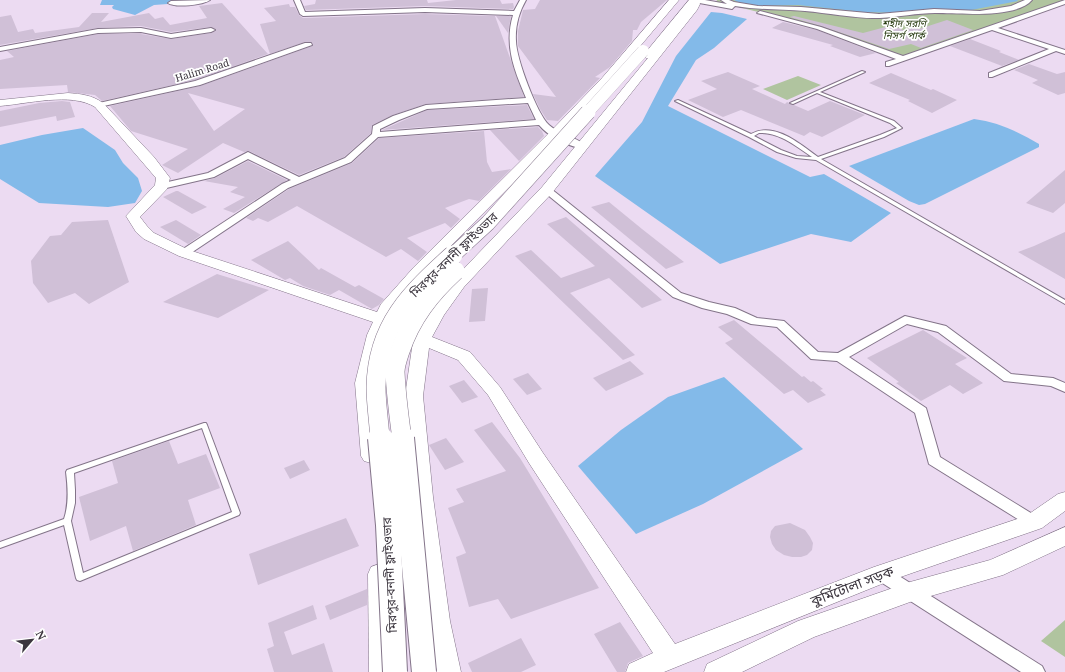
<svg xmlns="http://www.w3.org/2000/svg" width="1065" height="672" font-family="'Noto Serif','Noto Sans Bengali',serif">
	<rect width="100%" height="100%" fill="#ecdbf2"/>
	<g fill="#b0c49f">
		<path d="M717,0H1065L903,59C840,36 782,16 716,2Z"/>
		<polygon points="798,76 821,85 787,100 763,89"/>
		<polygon points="1065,620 1065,657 1041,641"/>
	</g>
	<g fill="#83bae9">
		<polygon points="102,0 172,0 168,4 154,5 135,15 113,9 112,7 114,5 100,5"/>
		<polygon points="734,0 1017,0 1018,1 966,11 928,9 899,13 863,12 798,5 754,6 740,3"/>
		<polygon points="711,12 722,13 747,19 714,48 696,60 668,106 810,177 824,174 891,213 851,242 811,234 720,264 595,176 642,122 676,56"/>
		<path d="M974,119C998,122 1018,132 1039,144V147L925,204L919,205L909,201L849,166Z"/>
		<polygon points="83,128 115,150 123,163 138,178 142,191 135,203 108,207 39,203 0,179 0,145 42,135"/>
		<polygon points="724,377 803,449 703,504 636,534 578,466 621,430 668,397"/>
	</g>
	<g fill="#d0c0d7" fill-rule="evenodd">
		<polygon points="316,0 427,0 428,3 456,0 500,0 502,4 513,3 514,7 513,9 425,6 306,10 304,6 315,4"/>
		<polygon points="540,0 667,0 641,22 637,30 633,30 632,41 610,67 595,77 600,78 558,121 547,120 540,109 533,94 556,97 518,46 518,31 523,10 535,9"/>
		<polygon points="222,3 268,54 195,80 102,101 95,95 68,92 67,85 0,89 0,60 14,57 7,51 98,34 141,34 171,39 211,33 216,31 211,27 171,32 141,26 98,28 0,45 0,17 11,15 18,32 33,29 35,33 79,27 92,13 109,13 101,22 149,13 155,19 163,17 170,25 207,18 199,6"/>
		<path d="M289,4L290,7H295L299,15L303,18L425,14L495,16L524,97L426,104L393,115L372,125L371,133L344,157L299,175L249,151L244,152L223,143L178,173L162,165L188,149L131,131L110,106L200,86L312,46L313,44L311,42H305L270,54L260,24L276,21L264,8ZM188,93L245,109L214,131Z"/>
		<polygon points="496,16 511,16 508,33"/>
		<polygon points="794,16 863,33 893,25 903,30 914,27 919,29 947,20 973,30 921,48 911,44 889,49 821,26 790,17"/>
		<polygon points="783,22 817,30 876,53 860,57 830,46 833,45 772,28"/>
		<polygon points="970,39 1001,51 999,52 1019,60 1002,66 950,46"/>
		<polygon points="1029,64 1057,74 1065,72 1065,93 1058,95 1032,83 1038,80 1014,70"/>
		<polygon points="728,72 760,86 752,89 785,104 787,102 808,111 830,101 865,115 822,137 810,132 804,136 741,110 723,117 688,100 717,89 701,81"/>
		<polygon points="891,73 931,90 933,89 957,100 932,113 908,101 910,100 869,83"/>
		<polygon points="62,101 70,102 75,117 57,121 56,116 0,127 0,111 39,103"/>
		<polygon points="527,105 534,119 382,130 427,110"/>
		<polygon points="538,127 542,131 544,136 519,161 490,130"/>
		<polygon points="484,131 487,162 492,172 511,169 479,201 469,199 445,208 460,219 451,228 445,223 407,238 427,252 418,261 401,249 386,257 297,206 268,222 258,218 253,221 246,218 289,189 352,163 379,138"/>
		<polygon points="248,161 287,180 234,213 223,209 245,197 230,192 238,187 204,181 215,178"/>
		<polygon points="1065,170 1065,203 1053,213 1026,203"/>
		<polygon points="176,191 178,191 207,207 192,214 163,197"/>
		<polygon points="609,202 642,229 684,262 666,269 591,207"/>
		<polygon points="566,217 662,300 642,308 609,278 570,293 635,355 623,360 515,256 531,250 561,278 595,266 547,224"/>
		<polygon points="108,220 129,282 89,304 75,293 48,303 33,283 31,261 50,236 61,235 72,222"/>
		<polygon points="176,220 201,235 188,244 160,227"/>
		<polygon points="1065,232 1065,279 1018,252 1034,246"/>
		<polygon points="288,241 319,270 321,268 355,287 359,285 384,299 379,305 372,309 339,290 330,295 303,286 290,278 285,280 251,260"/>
		<polygon points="217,274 269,290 218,318 163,302"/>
		<polygon points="488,288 485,321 469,322 472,289"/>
		<polygon points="734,320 802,377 804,376 811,382 813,381 823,389 820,390 826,395 808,403 793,390 784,394 725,343 733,339 718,327"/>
		<polygon points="923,330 967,358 955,364 983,383 963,394 950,385 921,401 896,383 899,382 867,358"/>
		<polygon points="630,361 644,374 606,391 593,378"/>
		<polygon points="528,373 542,389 527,395 513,379"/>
		<polygon points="464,380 478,397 462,403 449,386"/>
		<polygon points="492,422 520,458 599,588 511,619 498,599 469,607 456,557 466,553 448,508 464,502 456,489 506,471 474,430"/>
		<polygon points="446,438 464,462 445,470 429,445"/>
		<polygon points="169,441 178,464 206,454 220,488 188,500 196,525 133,551 126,526 90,541 79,497 118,483 112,461"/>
		<polygon points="304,460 310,470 290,479 284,468"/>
		<polygon points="346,518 359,546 258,585 249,554"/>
		<polygon points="790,523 805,530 810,537 813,543 812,550 807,555 801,557 792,557 784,555 776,550 772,544 770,537 771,531 775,526"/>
		<polygon points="367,589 367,605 330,620 325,606"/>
		<polygon points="313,605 317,619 284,632 292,655 324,643 333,672 274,672 267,649 274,646 268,623"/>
		<polygon points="620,622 643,656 628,663 625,672 617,672 594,634"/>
		<polygon points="521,638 536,665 521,672 472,672 468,663"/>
	</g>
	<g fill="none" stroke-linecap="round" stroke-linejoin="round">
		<defs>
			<g id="lane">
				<path d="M862,71L865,72L820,92L894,121L902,128L884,137L821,159L1065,300V304L816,160L796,158L777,152L749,137L675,101L678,100L751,134C774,121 800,144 818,157L880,135L897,128L890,123L817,93L793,104L790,103ZM759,133C779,132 796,146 812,157L797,156L781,150L754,136Z"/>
				<path d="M204,423H206L207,425L240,513L239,515L80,581L77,580L76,578L64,525L0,548V542L64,519C69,504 68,488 66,472L67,470ZM202,428L232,512L83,573L71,521L75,503V490L74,473Z"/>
			</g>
			<g id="street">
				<path d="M210,0C203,5 175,8 168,3L171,1Z"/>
				<path d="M294,0H300L305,12L425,8L514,11L520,0H526C519,12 515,27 516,41C516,58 537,114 549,125C560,135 579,138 586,146L582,149C567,145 549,137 539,125L378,137L351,162L288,188L188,255H180L179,253L180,251L282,184L291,180L248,159L214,177L162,189L159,188L157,186L159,184L208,173L248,152L299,177L345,158L372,134L373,126L393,116L426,105L526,98C514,70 504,45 513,15L425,12L303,16L300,14ZM528,103L536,120L380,132V129L399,120L427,109Z"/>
				<path d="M691,0H705L727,4L721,0H729L734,2L758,6L801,7L879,14L934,9L980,11L1011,6L1025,0H1032C1016,19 958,13 935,13C917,13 899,17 880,18C858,19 828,13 805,11C781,9 758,10 735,6L732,9L694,2Z"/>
				<polygon points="1065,0 1065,4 998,28 1065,50 1065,54 1056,51 992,77 989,77 989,73 1049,49 992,30 889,66 886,66 886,62 896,59 817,29 757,13 760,11 821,27 903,56"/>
				<polygon points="141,28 171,34 211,28 215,30 211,32 171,38 141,32 98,33 0,51 0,47 98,29"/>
				<polygon points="305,43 311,43 312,45 200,85 99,107 95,105 99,103 195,81"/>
				<polygon points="547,187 550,188 681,293 709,302 735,308 757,318 784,321 818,352 838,353 905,316 946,326 1011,374 1053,378 1065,383 1065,392 1051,386 1004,381 938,332 907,324 849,357 926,408 940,457 1039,518 1042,522 1039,526 1034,528 1029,526 929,464 915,413 837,361 811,359 777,327 751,324 727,314 702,308 673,297 544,192 542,190"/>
				<polygon points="882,567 888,569 1042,666 1045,672 1021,672 876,579 874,574 876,569"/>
			</g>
			<g id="secondary">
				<path d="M669,0H679L610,82L559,137L424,273L395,309L391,317L418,330L430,310L452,281L542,187L689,8V0H699L700,4L697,10L552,193L464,287L444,315L432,337L470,352L500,387L543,453L675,644L874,567L1026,516L1058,494L1065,492V511L1042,528L889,581L664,672H626L629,664L653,653L529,463L488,395L458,360L429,348L423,396L433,497L450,621L461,672H437L426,621L413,497L405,396L413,341L386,328L383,335L373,383L381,456L378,461L371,463L364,461L361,456L355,383L367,335L373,322L179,256L144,239L136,232L126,216L155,185L156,178L95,107C71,92 27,104 0,106V100L68,93C81,94 92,95 103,103L154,157L170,178L167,189L140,217L147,226L154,233L189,250L377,312L381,304L414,267L551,131L602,78Z"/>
				<polygon points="1065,527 1065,546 1003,575 910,602 814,637 742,672 704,672 707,664 798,621 910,582 990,560"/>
				<polygon points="379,564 387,567 390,574 393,672 369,672 368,574 371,567"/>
			</g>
			<polygon id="primary" points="689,0 699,0 654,58 646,58 644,55 646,52"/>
		</defs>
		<use href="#lane" stroke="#837489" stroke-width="2"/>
		<use href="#street" stroke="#837489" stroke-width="2"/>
		<use href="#secondary" stroke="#837489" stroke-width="1"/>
		<use href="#primary" stroke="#837489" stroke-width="1"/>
		<use href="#lane" fill="#fff" fill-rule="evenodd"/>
		<use href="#street" fill="#fff" fill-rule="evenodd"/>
		<use href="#secondary" fill="#fff" fill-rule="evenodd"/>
		<use href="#primary" fill="#fff" fill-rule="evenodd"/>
		<defs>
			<polyline id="primary-bridge-far3" points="587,113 643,51"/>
			<polyline id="primary-bridge-far2" points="452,256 488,223 588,112"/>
			<g id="primary-bridge-far1">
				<path d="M380,439C379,422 376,404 376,387C377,325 411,293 453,255"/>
				<path d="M402,439C399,417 396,394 395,372C395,365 398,357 400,351C411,318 430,294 455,271"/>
			</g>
			<g id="primary-bridge">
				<polyline points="380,438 388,525 395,672"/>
				<polyline points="402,438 424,672"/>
			</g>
		</defs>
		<use href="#primary-bridge-far3" stroke="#837489" stroke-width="12" stroke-linecap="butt"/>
		<use href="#primary-bridge-far2" stroke="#837489" stroke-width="16" stroke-linecap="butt"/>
		<use href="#primary-bridge-far1" stroke="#837489" stroke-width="20" stroke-linecap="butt"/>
		<use href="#primary-bridge" stroke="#837489" stroke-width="26" stroke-linecap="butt"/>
		<use href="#primary-bridge-far3" stroke="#fff" stroke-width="12"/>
		<use href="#primary-bridge-far2" stroke="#fff" stroke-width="15"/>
		<use href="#primary-bridge-far1" stroke="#fff" stroke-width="19"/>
		<use href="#primary-bridge" stroke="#fff" stroke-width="24"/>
	</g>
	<g text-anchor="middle" stroke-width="3.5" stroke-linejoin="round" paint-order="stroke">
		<g font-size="10" font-style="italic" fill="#273b10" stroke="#fff">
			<text x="904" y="27">শহীদ সরণি<tspan x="904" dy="12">নিসর্গ পার্ক</tspan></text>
		</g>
		<g font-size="10" fill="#3b353e" stroke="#fff">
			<text transform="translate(202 70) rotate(-17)" y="4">Halim Road</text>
		</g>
		<g font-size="12" fill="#3b353e" stroke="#fff">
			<text transform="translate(454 255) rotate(-44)" y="4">মিরপুর-বনানী ফ্লাইওভার</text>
			<text transform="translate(390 575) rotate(-93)" y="4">মিরপুর-বনানী ফ্লাইওভার</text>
		</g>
		<g font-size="14" fill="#3b353e" stroke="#fff">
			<text transform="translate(852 586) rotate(-21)" y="5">কুর্মিটোলা সড়ক</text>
		</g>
	</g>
	<g transform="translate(32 640) rotate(62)" stroke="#ffffff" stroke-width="3" paint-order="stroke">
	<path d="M0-3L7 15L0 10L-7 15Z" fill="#3b353e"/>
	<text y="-6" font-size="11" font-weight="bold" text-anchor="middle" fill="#3b353e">N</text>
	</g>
</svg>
